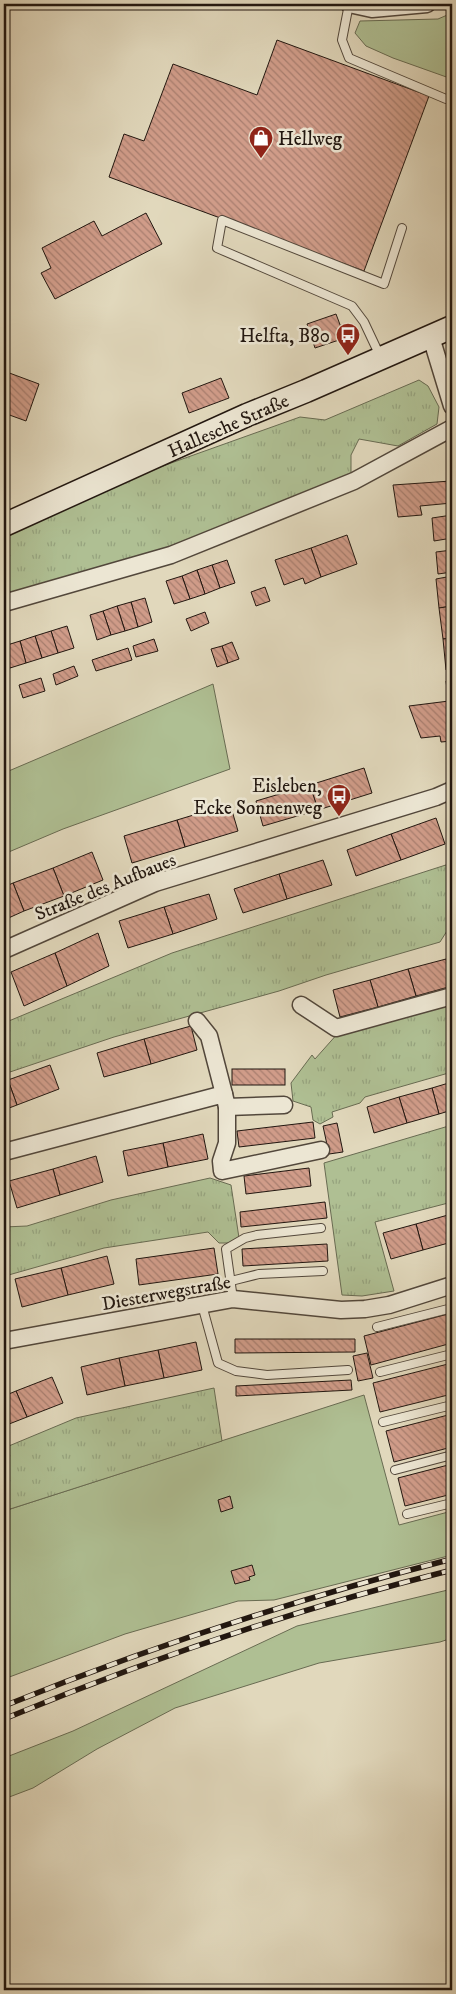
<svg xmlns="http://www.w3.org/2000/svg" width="456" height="1994" font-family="'IM FELL DW Pica',serif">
	<defs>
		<pattern id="park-tufts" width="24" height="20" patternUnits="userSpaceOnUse" patternTransform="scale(1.25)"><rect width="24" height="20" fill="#afbf93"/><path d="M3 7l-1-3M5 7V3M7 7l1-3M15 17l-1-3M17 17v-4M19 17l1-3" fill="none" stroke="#96a37e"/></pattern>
		<pattern id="building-back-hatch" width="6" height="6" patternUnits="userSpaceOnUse" patternTransform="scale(1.25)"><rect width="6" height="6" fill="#d09c89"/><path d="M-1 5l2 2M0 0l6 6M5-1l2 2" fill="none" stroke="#a87e6f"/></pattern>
	</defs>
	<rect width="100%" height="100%" fill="#e1d8bc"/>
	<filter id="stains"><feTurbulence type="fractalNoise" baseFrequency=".004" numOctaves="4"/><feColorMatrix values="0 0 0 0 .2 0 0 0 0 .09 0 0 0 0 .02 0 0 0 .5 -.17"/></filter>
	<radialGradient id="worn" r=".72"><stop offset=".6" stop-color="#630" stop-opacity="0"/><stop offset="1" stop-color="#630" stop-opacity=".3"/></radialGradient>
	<g fill="#afbf93" stroke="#686b52">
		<polygon points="452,13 452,79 393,58 366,46 355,33 360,21 438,19"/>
		<polygon points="213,684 230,769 63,829 4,854 4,773"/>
		<polygon points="364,1395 399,1525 452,1511 452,1555 274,1600 238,1601 125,1634 4,1679 4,1511"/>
		<polygon points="452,1589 452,1638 440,1642 319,1663 175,1708 97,1749 33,1788 4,1799 4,1758 73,1731 297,1626"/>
	</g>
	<g fill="url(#park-tufts)" stroke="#686b52">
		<polygon points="419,380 428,386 439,407 437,424 398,446 359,439 351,455 351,474 194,541 4,595 4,536 146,472 300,417 325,420"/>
		<polygon points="452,863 452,923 440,942 326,975 279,991 114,1037 4,1074 4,1023 172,953"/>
		<polygon points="452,1002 452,1072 365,1097 360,1103 332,1112 333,1117 320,1124 313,1120 311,1107 293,1101 291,1083 312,1055 315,1059 339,1032"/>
		<polygon points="452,1125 452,1202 375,1222 394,1291 362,1296 342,1295 324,1163"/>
		<polygon points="210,1178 231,1185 239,1238 229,1243 219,1243 208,1232 104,1248 5,1276 7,1251 4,1227 27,1226 111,1200"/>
		<polygon points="214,1388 222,1441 4,1511 4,1448 76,1418"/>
	</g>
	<g fill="url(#building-back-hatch)" stroke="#221710">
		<polygon points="277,40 429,96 364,271 109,177 124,134 144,141 173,64 257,95"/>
		<polygon points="146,213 162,244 55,299 41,273 51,268 42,248 94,221 102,236"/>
		<polygon points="336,314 345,338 315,348 307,324"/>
		<polygon points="4,371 39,384 26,421 4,413"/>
		<polygon points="221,378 229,398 189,413 182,393"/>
		<polygon points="451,481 452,503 420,506 422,515 398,517 393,485"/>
		<polygon points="452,515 452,538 434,541 432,518"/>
		<polygon points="347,535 357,564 321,577 311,548"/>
		<polygon points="311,548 321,577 305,584 303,578 284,585 275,560"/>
		<polygon points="452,550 452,572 438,574 436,552"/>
		<polygon points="227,560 235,583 220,588 212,565"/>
		<polygon points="212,565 220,588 205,594 197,570"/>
		<polygon points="197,570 205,594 190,599 182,576"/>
		<polygon points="182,576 190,599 174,604 166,581"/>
		<polygon points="452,576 452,606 439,608 436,579"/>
		<polygon points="265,587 270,601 256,606 251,592"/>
		<polygon points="145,598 152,622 138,627 131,602"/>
		<polygon points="131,602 138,627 125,631 117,606"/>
		<polygon points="117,606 125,631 111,635 103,611"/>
		<polygon points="452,606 452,638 443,639 439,608"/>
		<polygon points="103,611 111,635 97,640 90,615"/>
		<polygon points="205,612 209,623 191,631 186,619"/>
		<polygon points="67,626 74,648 58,653 51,631"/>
		<polygon points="51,631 58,653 42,658 35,636"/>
		<polygon points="35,636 42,658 26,663 20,641"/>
		<polygon points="452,638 452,669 446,670 443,639"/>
		<polygon points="154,639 158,651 136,657 133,646"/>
		<polygon points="20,641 26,663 10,668 4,646"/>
		<polygon points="232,642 239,659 228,663 222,646"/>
		<polygon points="222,646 228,663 217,667 211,649"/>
		<polygon points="128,648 132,660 96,671 92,660"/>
		<polygon points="74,666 78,676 56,685 53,674"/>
		<polygon points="41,678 45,691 23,698 19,685"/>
		<polygon points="452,680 452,714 450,714 446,681"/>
		<polygon points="449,701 450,714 452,714 452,741 441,742 440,736 421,738 409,706"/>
		<polygon points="364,768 372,793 318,810 310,785"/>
		<polygon points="310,785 318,810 263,826 256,801"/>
		<polygon points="230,804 238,831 185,847 177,820"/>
		<polygon points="436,818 445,844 401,860 391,834"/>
		<polygon points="177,820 185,847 132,863 124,836"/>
		<polygon points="391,834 401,860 356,876 347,850"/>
		<polygon points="92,852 103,880 64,896 53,868"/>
		<polygon points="323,860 332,885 287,899 279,874"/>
		<polygon points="53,868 64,896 24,911 13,883"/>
		<polygon points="279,874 287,899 243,913 234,889"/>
		<polygon points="13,883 24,911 4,920 4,887"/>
		<polygon points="209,894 217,919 173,934 164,907"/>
		<polygon points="164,907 173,934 128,948 119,921"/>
		<polygon points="98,933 109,966 67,986 55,953"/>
		<polygon points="55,953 67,986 24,1006 11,972"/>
		<polygon points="452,957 452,982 446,959"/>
		<polygon points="446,959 452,986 416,996 408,969"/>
		<polygon points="408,969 416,996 378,1007 370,980"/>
		<polygon points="370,980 378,1007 340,1017 333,990"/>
		<polygon points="191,1026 197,1050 151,1064 144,1039"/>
		<polygon points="144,1039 151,1064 104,1077 97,1053"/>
		<polygon points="50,1065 59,1089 17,1105 8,1080"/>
		<rect x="232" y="1069" width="53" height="16"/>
		<polygon points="8,1080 17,1105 4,1110 4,1082"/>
		<polygon points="452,1082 452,1110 439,1114 432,1088"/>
		<polygon points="432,1088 439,1114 407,1123 399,1097"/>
		<polygon points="399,1097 407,1123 374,1133 367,1107"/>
		<polygon points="313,1122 315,1138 239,1147 237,1131"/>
		<polygon points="337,1123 343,1152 329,1154 323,1126"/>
		<polygon points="203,1134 208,1159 168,1167 163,1143"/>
		<polygon points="163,1143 168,1167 128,1176 123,1151"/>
		<polygon points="96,1156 103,1182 60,1195 53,1169"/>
		<polygon points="309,1168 311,1186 246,1194 244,1176"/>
		<polygon points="53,1169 60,1195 17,1208 9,1181"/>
		<polygon points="325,1202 327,1218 241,1227 240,1212"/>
		<polygon points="452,1214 452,1228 448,1215"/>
		<polygon points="448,1215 452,1228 452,1242 423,1250 416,1224"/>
		<polygon points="416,1224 423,1250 391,1259 383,1233"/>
		<polygon points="327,1244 328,1261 243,1266 242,1249"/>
		<polygon points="214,1248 218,1274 139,1285 136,1259"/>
		<polygon points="107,1256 114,1284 68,1295 61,1268"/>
		<polygon points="61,1268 68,1295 22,1307 15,1279"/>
		<polygon points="452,1313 452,1343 371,1365 364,1336"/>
		<polygon points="235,1339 355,1339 355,1352 235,1353"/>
		<polygon points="196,1342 202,1370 164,1378 158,1350"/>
		<polygon points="158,1350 164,1378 125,1386 119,1358"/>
		<polygon points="367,1353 373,1378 358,1381 353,1356"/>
		<polygon points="119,1358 125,1386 87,1395 81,1367"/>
		<polygon points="452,1363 452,1394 380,1412 373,1383"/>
		<polygon points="52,1377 63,1403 27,1417 16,1391"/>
		<polygon points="351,1380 352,1390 236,1396 236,1386"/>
		<polygon points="16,1391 27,1417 4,1426 4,1396"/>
		<polygon points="452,1414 452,1447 394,1462 386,1431"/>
		<polygon points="452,1464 452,1494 405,1506 398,1478"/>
		<polygon points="230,1496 233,1508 221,1512 218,1500"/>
		<polygon points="252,1565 255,1575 249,1577 250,1580 235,1584 231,1571"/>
	</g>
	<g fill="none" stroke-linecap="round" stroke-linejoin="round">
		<defs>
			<g id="service">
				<polyline points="349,4 342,40 349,58 446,99"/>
				<polyline points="380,356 364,322 352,306 217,248 222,220 384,284 402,228"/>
				<polyline points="231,1281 259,1274 323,1271"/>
				<polyline points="233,1299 226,1249 245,1238 257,1235 321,1228"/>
				<polyline points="202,1305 218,1363 236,1371 267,1375 348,1370"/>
				<polyline points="377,1327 452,1308"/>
				<polyline points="380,1372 452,1354"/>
				<polyline points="383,1422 452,1405"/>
				<polyline points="395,1470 452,1455"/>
				<polyline points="407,1514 452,1503"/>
			</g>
			<g id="minor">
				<polyline points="349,4 372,9 427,4"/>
				<polyline points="431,337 452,406"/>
				<polyline points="4,603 171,555 354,481 452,428"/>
				<polyline points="4,950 155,883 436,797 452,790"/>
				<polyline points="301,1005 336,1028 452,996"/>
				<polyline points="197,1021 209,1036 224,1094"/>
				<polyline points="227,1107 227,1143 221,1161 222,1171 321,1150"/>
				<polyline points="4,1152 224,1094 227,1107 284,1105"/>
				<polyline points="4,1341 233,1299 341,1310 365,1309 389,1305 452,1285"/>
			</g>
			<polyline id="secondary" points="4,525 247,415 306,391 452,327"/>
		</defs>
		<use href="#service" stroke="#52473b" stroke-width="10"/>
		<use href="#minor" stroke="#52473b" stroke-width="19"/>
		<use href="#secondary" stroke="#221710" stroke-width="25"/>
		<use href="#service" stroke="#ece6d3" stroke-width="8"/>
		<use href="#minor" stroke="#ece6d3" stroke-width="16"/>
		<use href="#secondary" stroke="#ece6d3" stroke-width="22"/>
		<defs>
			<g id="rail">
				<path d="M4,1706C150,1647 300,1598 452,1559"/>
				<path d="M4,1719C149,1659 300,1608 452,1570"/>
			</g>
		</defs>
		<use href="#rail" stroke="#221710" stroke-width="5.5"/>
		<use href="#rail" stroke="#ece6d3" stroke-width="4" stroke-dasharray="11" stroke-linecap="butt"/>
	</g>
	<defs>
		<symbol id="shop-pin" viewBox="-11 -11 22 30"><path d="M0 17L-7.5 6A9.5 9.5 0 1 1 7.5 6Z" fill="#8f2418" stroke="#ece6d3"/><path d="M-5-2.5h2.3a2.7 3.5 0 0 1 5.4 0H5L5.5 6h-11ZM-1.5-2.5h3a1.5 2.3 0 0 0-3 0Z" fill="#fff"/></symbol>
		<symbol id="bus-pin" viewBox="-11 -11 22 30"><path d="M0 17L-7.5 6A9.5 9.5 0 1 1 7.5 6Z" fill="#8f2418" stroke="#ece6d3"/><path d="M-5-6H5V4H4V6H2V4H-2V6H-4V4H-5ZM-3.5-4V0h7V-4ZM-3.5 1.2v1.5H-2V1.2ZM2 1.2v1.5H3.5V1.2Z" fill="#fff"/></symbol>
	</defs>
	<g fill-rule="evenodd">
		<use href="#shop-pin" x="247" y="124" width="28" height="38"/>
		<use href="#bus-pin" x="334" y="321" width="28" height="38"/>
		<use href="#bus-pin" x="325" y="782" width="28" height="38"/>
	</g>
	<g text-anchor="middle" stroke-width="5" stroke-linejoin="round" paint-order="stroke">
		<g font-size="19" fill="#221710" stroke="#ece6d3" text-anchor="end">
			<text x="278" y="145" text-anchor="start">Hellweg</text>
			<text x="330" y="342">Helfta, B80</text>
			<text x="322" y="792">Eisleben,<tspan x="322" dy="22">Ecke Sonnenweg</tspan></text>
		</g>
		<g font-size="19" fill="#221710" stroke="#ece6d3">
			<text transform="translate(228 425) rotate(-24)" y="7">Hallesche Straße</text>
			<text transform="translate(105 886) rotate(-22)" y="7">Straße des Aufbaues</text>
			<text transform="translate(166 1292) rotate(-10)" y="7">Diesterwegstraße</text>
		</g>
	</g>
	<rect width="456" height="1994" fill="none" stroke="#e1d8bc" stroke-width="20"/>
	<rect x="5" y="5" width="446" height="1984" fill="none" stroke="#221710" stroke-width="2.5"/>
	<rect x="10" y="10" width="436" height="1974" fill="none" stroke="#221710"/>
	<rect width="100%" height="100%" filter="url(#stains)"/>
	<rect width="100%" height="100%" fill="url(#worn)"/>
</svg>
